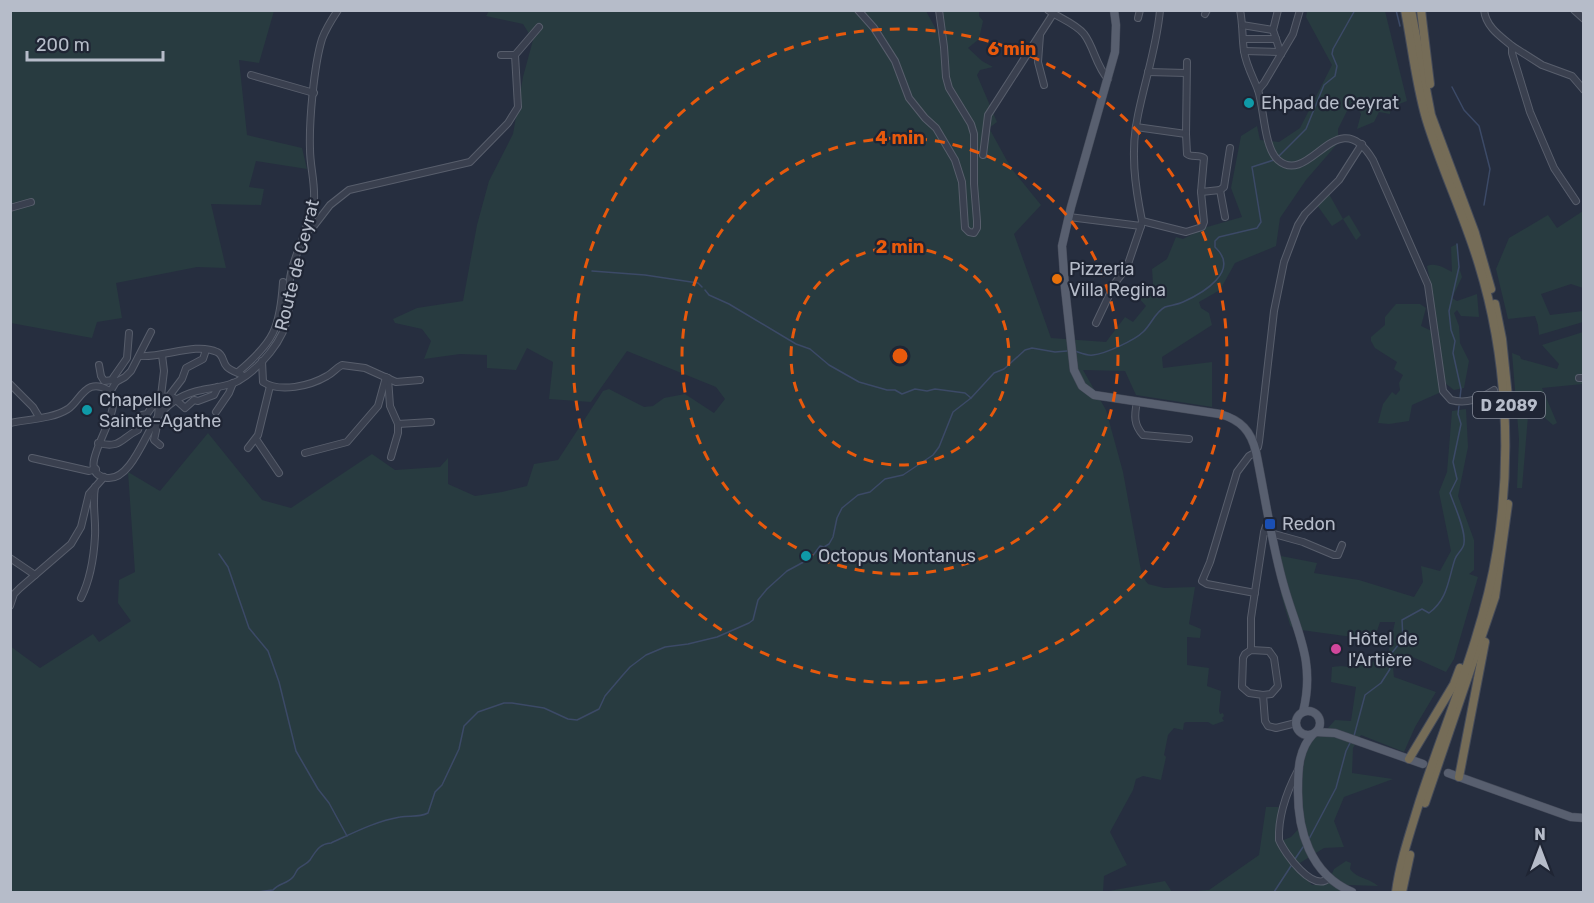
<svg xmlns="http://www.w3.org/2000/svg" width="1594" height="903" font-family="Rubik,sans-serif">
	<rect width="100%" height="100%" fill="#262e3f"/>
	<g fill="#283b40">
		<polygon points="10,11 274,11 259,63 239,60 247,135 302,148 307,169 256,161 249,187 264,189 261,205 211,204 226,268 197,267 116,283 122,318 97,322 92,338 11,323"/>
		<polygon points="489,11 926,11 943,42 939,11 979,11 979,16 983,21 979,39 968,48 982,61 993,67 980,70 977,75 997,122 989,128 1011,168 1041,205 1014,234 1051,338 1106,342 1125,317 1133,322 1146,306 1136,295 1146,293 1145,288 1153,284 1152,269 1167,259 1176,237 1183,239 1207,227 1242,217 1231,188 1241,136 1257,126 1260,140 1279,142 1300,128 1332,65 1306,17 1307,11 1385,11 1407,101 1391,107 1390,114 1379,112 1374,122 1357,129 1361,114 1357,107 1351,103 1338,129 1338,143 1306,180 1280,218 1276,246 1235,263 1220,290 1199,302 1201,308 1209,313 1212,325 1162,357 1163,368 1212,362 1212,407 1136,395 1125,371 1083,370 1106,410 1123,472 1142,576 1148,584 1164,588 1195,587 1189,624 1201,629 1200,638 1187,637 1187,665 1209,668 1207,686 1221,691 1219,711 1220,714 1223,713 1224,716 1222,718 1224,721 1213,725 1208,722 1186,722 1184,723 1183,730 1174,728 1168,735 1164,755 1166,757 1161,780 1143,776 1136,779 1133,790 1110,832 1127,865 1104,876 1103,892 1165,881 1172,892 11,892 10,646 40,668 93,634 99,642 131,621 118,603 119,580 135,572 128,472 160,491 208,433 262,500 291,508 372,454 395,470 440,467 448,458 448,484 475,496 502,492 527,486 534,464 558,460 603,391 609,389 644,407 653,406 664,398 685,394 714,413 725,399 716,387 627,351 591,402 549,399 553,362 527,348 516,370 487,368 487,355 460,354 424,359 431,341 422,329 395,323 393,319 417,308 463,301 477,225 489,181 513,134 523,77 533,40 523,24 486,16"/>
		<polygon points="1329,194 1343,219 1349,215 1361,235 1356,240 1343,219 1332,226 1317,205"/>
		<polygon points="1583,211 1583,288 1571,284 1541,294 1550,315 1583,311 1583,322 1539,335 1538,325 1535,316 1508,319 1496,269 1509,238 1548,215 1557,228"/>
		<path d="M1457,244L1458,264L1462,277L1452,298L1457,301L1477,294L1479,317L1461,316L1457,310L1454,313L1459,326L1460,343L1469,361L1464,388L1454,390L1445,383L1439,393L1412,405L1409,421L1389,424L1378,423L1383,404L1392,392L1396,395L1400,390L1399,383L1403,375L1394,369L1397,362L1375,348L1371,341V337L1385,325V317L1396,304H1420L1426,308L1421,326L1434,332V300L1427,266C1435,262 1445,268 1452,272L1451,247Z"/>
		<polygon points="1583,332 1583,384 1542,388 1557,423 1553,425 1529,404 1522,488 1517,488 1519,439 1512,353 1520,356 1521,359 1557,369 1559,364 1542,345"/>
		<path d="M1466,409L1468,447L1458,496L1474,540V570L1469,574L1478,577L1454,659L1446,672L1406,654L1399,664L1393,668L1394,677L1436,692L1415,727L1404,752L1361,735L1353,748L1352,773L1393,779L1344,797L1334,821L1344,847L1324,848L1295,866L1312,885L1328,883L1334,869L1346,861L1351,863L1350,869C1357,879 1370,878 1378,886L1349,885L1342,892H1184L1209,890L1259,855L1266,807H1279L1276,843L1291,837L1303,824C1302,793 1299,767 1311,739L1322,735L1335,720L1351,721L1356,687L1331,682L1332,667L1341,666L1358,668V666L1387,658L1395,622H1380L1374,640L1294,629L1290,625L1281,594V556L1317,563L1314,573L1359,580L1414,597L1423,582L1421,566L1440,571L1451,551L1439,492L1447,472L1452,411Z"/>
	</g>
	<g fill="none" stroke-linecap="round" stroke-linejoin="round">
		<g stroke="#3c4a67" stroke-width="1.5">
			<polyline points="1396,10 1400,26"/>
			<polyline points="1452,87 1464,110 1479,126 1490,169 1484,205"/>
			<polyline points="1278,157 1306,129 1324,85 1335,76 1337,66 1332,54 1333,49 1355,10"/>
			<polyline points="1457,244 1459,267 1449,311 1451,330 1455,341 1453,353 1461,389 1460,398"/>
			<polyline points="592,271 645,275 698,283 702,287"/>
			<polyline points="705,290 709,295 729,304 796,344 810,349 829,365 859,382 887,390 895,390 902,394 915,389 927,391 935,389 965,393 971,398"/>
			<path d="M1075,351C1081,353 1087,356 1093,355C1105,354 1135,340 1143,332C1151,325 1155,312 1165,307C1170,305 1177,305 1183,302C1203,293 1241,271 1215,247V241L1219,237L1257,228L1261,222L1252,167L1274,160"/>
			<polyline points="219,554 228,567 249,628 268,651 279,682 296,751 318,789 329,803 347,836"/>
			<path d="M1354,736L1365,695L1381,683L1390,669L1387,659L1403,639L1402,620L1422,609L1429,613C1448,599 1448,580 1455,559C1457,553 1464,549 1464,543C1466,530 1454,505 1450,493L1457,479L1453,462L1461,424L1458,414L1459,406"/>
			<polyline points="1309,839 1336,788 1346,751 1350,743"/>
			<polyline points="1295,859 1303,847"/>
			<path d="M257,892L273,890C279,883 287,884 293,877C295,875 296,871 298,869C302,865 307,864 310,860C316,851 319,844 331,843C353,833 376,821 400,817C410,815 418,818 428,813L435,792L442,785L459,749L464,726L478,712L504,703H512L544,708L568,719L577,720L599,709L605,696L622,676L630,667L646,655L665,647L688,644L717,637L749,623L753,620L758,600L767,589L787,571L811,558L820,546L824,547L829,544L833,537L837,518L842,508L858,495L870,492L885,479L903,475L933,455L939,447L953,412L971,398L994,373L1004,369L1025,350L1032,348L1055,352L1067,351"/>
			<polyline points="1274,892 1291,866"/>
		</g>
		<defs>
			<g id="minor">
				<polyline points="858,10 874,28 895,61 909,98 925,118 936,128 955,160 962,182 965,228 969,232 974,233 977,228 977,221 974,184 974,134 971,124 949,88 946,77 944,47 939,10"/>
				<path d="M1048,10C1059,18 1075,23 1084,34C1094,47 1096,66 1108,79"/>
				<path d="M1240,10C1243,24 1242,38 1244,51C1246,65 1253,77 1258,90C1264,108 1264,148 1278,160C1310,188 1337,99 1373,160L1428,285L1443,391L1451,400C1467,404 1480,399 1494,390"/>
				<polyline points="1278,10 1273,30 1281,54"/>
				<path d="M1484,10C1486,27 1500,36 1512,46V53L1530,112L1554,168L1576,201"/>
				<polyline points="1574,10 1584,19"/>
				<polyline points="1205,14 1207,10"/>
				<polyline points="1138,18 1140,10"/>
				<polyline points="1242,25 1273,30"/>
				<polyline points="1040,35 1038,62 1044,85"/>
				<polyline points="1243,39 1276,39"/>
				<polyline points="1512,46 1542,65 1572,76 1584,90"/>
				<polyline points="1244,51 1280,52"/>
				<polyline points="501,55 515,55"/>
				<polyline points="1148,72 1186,73"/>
				<polyline points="251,75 314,93"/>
				<polyline points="1258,90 1264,83 1293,34 1300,10"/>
				<polyline points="1136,127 1186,134 1187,62"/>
				<polyline points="983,155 988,115 1053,14"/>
				<polyline points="1220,190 1225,217"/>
				<polyline points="1201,192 1220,190 1224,187 1230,148"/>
				<polyline points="10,208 31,202"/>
				<path d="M1069,217L1141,226L1142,221C1135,186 1130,151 1138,115C1145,80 1157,46 1160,10"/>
				<path d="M1142,221L1186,232L1202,227L1204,222L1201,192L1204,158C1198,154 1192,158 1187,154L1186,134"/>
				<polyline points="305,234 313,227 330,205 349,190 470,162 508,123 518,107 515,55 539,27"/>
				<polyline points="1096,323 1115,283 1127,267 1141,226"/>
				<polyline points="162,355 164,371 161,396 174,398 185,408 194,400 198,401 214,395 218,387"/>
				<path d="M140,356C163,358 196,342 217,352C224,355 222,362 227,367C231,371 239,373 244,376"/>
				<path d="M262,361L263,382C280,393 310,386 327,376C333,373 336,368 342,365L365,368L396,382L420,380"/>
				<polyline points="99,365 101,376 104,381 114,380"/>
				<path d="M238,372C274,342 280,328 283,282"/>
				<polyline points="388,378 390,406 398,424 398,433 391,457"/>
				<polyline points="1579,378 1584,378"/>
				<polyline points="116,382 113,378 127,358 129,333"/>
				<polyline points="10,384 33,407 39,417"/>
				<polyline points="110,392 116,382 125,377 131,371 151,332"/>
				<path d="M1137,402C1134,416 1134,425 1143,435L1189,439"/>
				<polyline points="159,405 163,404 182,379 186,368 203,359 206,350"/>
				<polyline points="216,412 229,393 233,383"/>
				<polyline points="155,422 157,426 154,440 160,445"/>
				<path d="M10,423C29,419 52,419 68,409C77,403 81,391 91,387C97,385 103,387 108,390C131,410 67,472 107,478C132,481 147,428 160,414C171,401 186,393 202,390C214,387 227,387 238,381C260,368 285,340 288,314C290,300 288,286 291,273C294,259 300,247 304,234C308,223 311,211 314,199C315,182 310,166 310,149C309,121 314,65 322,39C326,28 332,19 338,10"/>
				<polyline points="398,424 431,422"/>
				<polyline points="256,439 279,473"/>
				<path d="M98,443C121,449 121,438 138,430L142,415L147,414L154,404L159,405L158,416"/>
				<polyline points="1255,447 1258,447 1259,442 1274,311 1284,262 1298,225 1305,214 1339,180 1362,144"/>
				<polyline points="248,448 258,435 270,386"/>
				<polyline points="305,453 347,442 378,406 386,377"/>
				<polyline points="32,458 89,471 96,469"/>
				<polyline points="1267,532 1303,542 1334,555 1338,555 1342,545"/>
				<polyline points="10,558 35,575"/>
				<polyline points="1255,593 1207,584 1202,581 1210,562 1237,472 1249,456 1256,452"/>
				<path d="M81,598C90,580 94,555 95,536C96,519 92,504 95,487"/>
				<polyline points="10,606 14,594 20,588 71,544 81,527 89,494 104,477"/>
				<polyline points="1251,650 1251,618 1264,532 1266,526 1270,524"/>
				<polyline points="1263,695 1249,693 1242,687 1243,658 1245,654 1251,650 1269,651 1274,658 1278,686 1271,694 1263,695 1265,721 1268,726 1276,728 1296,723"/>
				<path d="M1298,770C1287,791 1278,816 1279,840C1285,854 1313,893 1329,878"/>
			</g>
			<g id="major">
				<path d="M1114,10L1116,25L1115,52L1071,207L1062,246L1065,288L1074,370L1082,386L1094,395L1220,414C1241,420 1251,431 1256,452C1265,496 1271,540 1283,583C1296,631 1316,660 1303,712"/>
				<circle cx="1308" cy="723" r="12"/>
				<polyline points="1316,732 1335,733 1423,764"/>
				<path d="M1313,734C1299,749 1298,768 1298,787C1297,830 1310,874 1352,892"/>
				<polyline points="1448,773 1571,817 1584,818"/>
			</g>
			<g id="highway">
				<polyline points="1411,10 1431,115 1475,233 1491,289"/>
				<polyline points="1421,10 1430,84"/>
				<polyline points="1495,304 1502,339 1509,407"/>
				<polyline points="1409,759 1454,684 1460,668"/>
				<polyline points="1459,777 1485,642"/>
				<polyline points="1425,803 1495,597 1508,504"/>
				<path d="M1396,892C1400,861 1411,830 1420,800C1447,717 1483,637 1497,550C1512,456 1507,356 1479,265C1464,215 1441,168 1426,118C1416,84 1412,46 1405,10"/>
				<polyline points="1402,892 1410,855"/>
			</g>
		</defs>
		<use href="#minor" stroke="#585e6c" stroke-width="8"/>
		<use href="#major" stroke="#434958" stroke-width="9"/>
		<use href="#highway" stroke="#454b59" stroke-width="10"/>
		<use href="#minor" stroke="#3a404f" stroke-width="6"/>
		<use href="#major" stroke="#585f6f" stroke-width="8"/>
		<use href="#highway" stroke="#756c57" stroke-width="8"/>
	</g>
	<g fill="none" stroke="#e8590c" stroke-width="3" stroke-dasharray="10 8">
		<circle cx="900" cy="356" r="109"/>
		<circle cx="900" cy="356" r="218"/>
		<circle cx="900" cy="356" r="327"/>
	</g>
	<g fill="#0f9aa8" stroke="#1f2534" stroke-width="2">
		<circle cx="1249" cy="103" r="6"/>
		<circle cx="87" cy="410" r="6"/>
		<circle cx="806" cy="556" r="6"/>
	</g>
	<circle fill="#e8710a" stroke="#1f2534" stroke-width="2" cx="1057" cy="279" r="6"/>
	<rect fill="#1a4fb4" stroke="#1f2534" stroke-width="2" x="1264" y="518" width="12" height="12" rx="3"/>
	<circle fill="#d1479c" stroke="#1f2534" stroke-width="2" cx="1336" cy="649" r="6"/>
	<g text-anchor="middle" stroke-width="4.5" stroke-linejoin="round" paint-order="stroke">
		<rect fill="#1f2534" stroke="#898f9c" stroke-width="1.5" x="1473" y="392" width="72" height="26" rx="4.5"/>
		<g font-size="16" font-weight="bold" fill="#b6bcc9">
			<text x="1509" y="411">D 2089</text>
		</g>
		<g font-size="18" fill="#b6bcc9" stroke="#1f2534" text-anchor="start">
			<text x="1261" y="109">Ehpad de Ceyrat</text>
			<text x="1069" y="275">Pizzeria<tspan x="1069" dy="21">Villa Regina</tspan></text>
			<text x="99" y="406">Chapelle<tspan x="99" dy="21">Sainte-Agathe</tspan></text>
			<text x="1282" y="530">Redon</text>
			<text x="818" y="562">Octopus Montanus</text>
			<text x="1348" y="645">Hôtel de<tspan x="1348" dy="21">l'Artière</tspan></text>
		</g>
		<g font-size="18" fill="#b6bcc9" stroke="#1f2534">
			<text transform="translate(297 265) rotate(-76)" y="6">Route de Ceyrat</text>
		</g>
	</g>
	<circle cx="900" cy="356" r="9" fill="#e8590c" stroke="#1f2534" stroke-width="3"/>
	<g font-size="18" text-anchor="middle" font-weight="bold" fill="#e8590c" stroke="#1f2534" stroke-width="4.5" stroke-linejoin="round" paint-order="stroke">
		<text x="1012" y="55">6 min</text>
		<text x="900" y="144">4 min</text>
		<text x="900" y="253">2 min</text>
	</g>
	<rect width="1594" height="903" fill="none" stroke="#b6bcc9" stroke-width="24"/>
	<g transform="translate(1540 849)" stroke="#1f2534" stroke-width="4.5" paint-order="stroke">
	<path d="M0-4.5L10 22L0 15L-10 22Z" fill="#b6bcc9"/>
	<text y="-9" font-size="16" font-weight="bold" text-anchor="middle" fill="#b6bcc9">N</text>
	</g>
	<path d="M27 51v9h136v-9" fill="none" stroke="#b6bcc9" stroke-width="3"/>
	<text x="36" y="51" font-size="18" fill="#b6bcc9" stroke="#1f2534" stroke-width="4.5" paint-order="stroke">200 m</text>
</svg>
